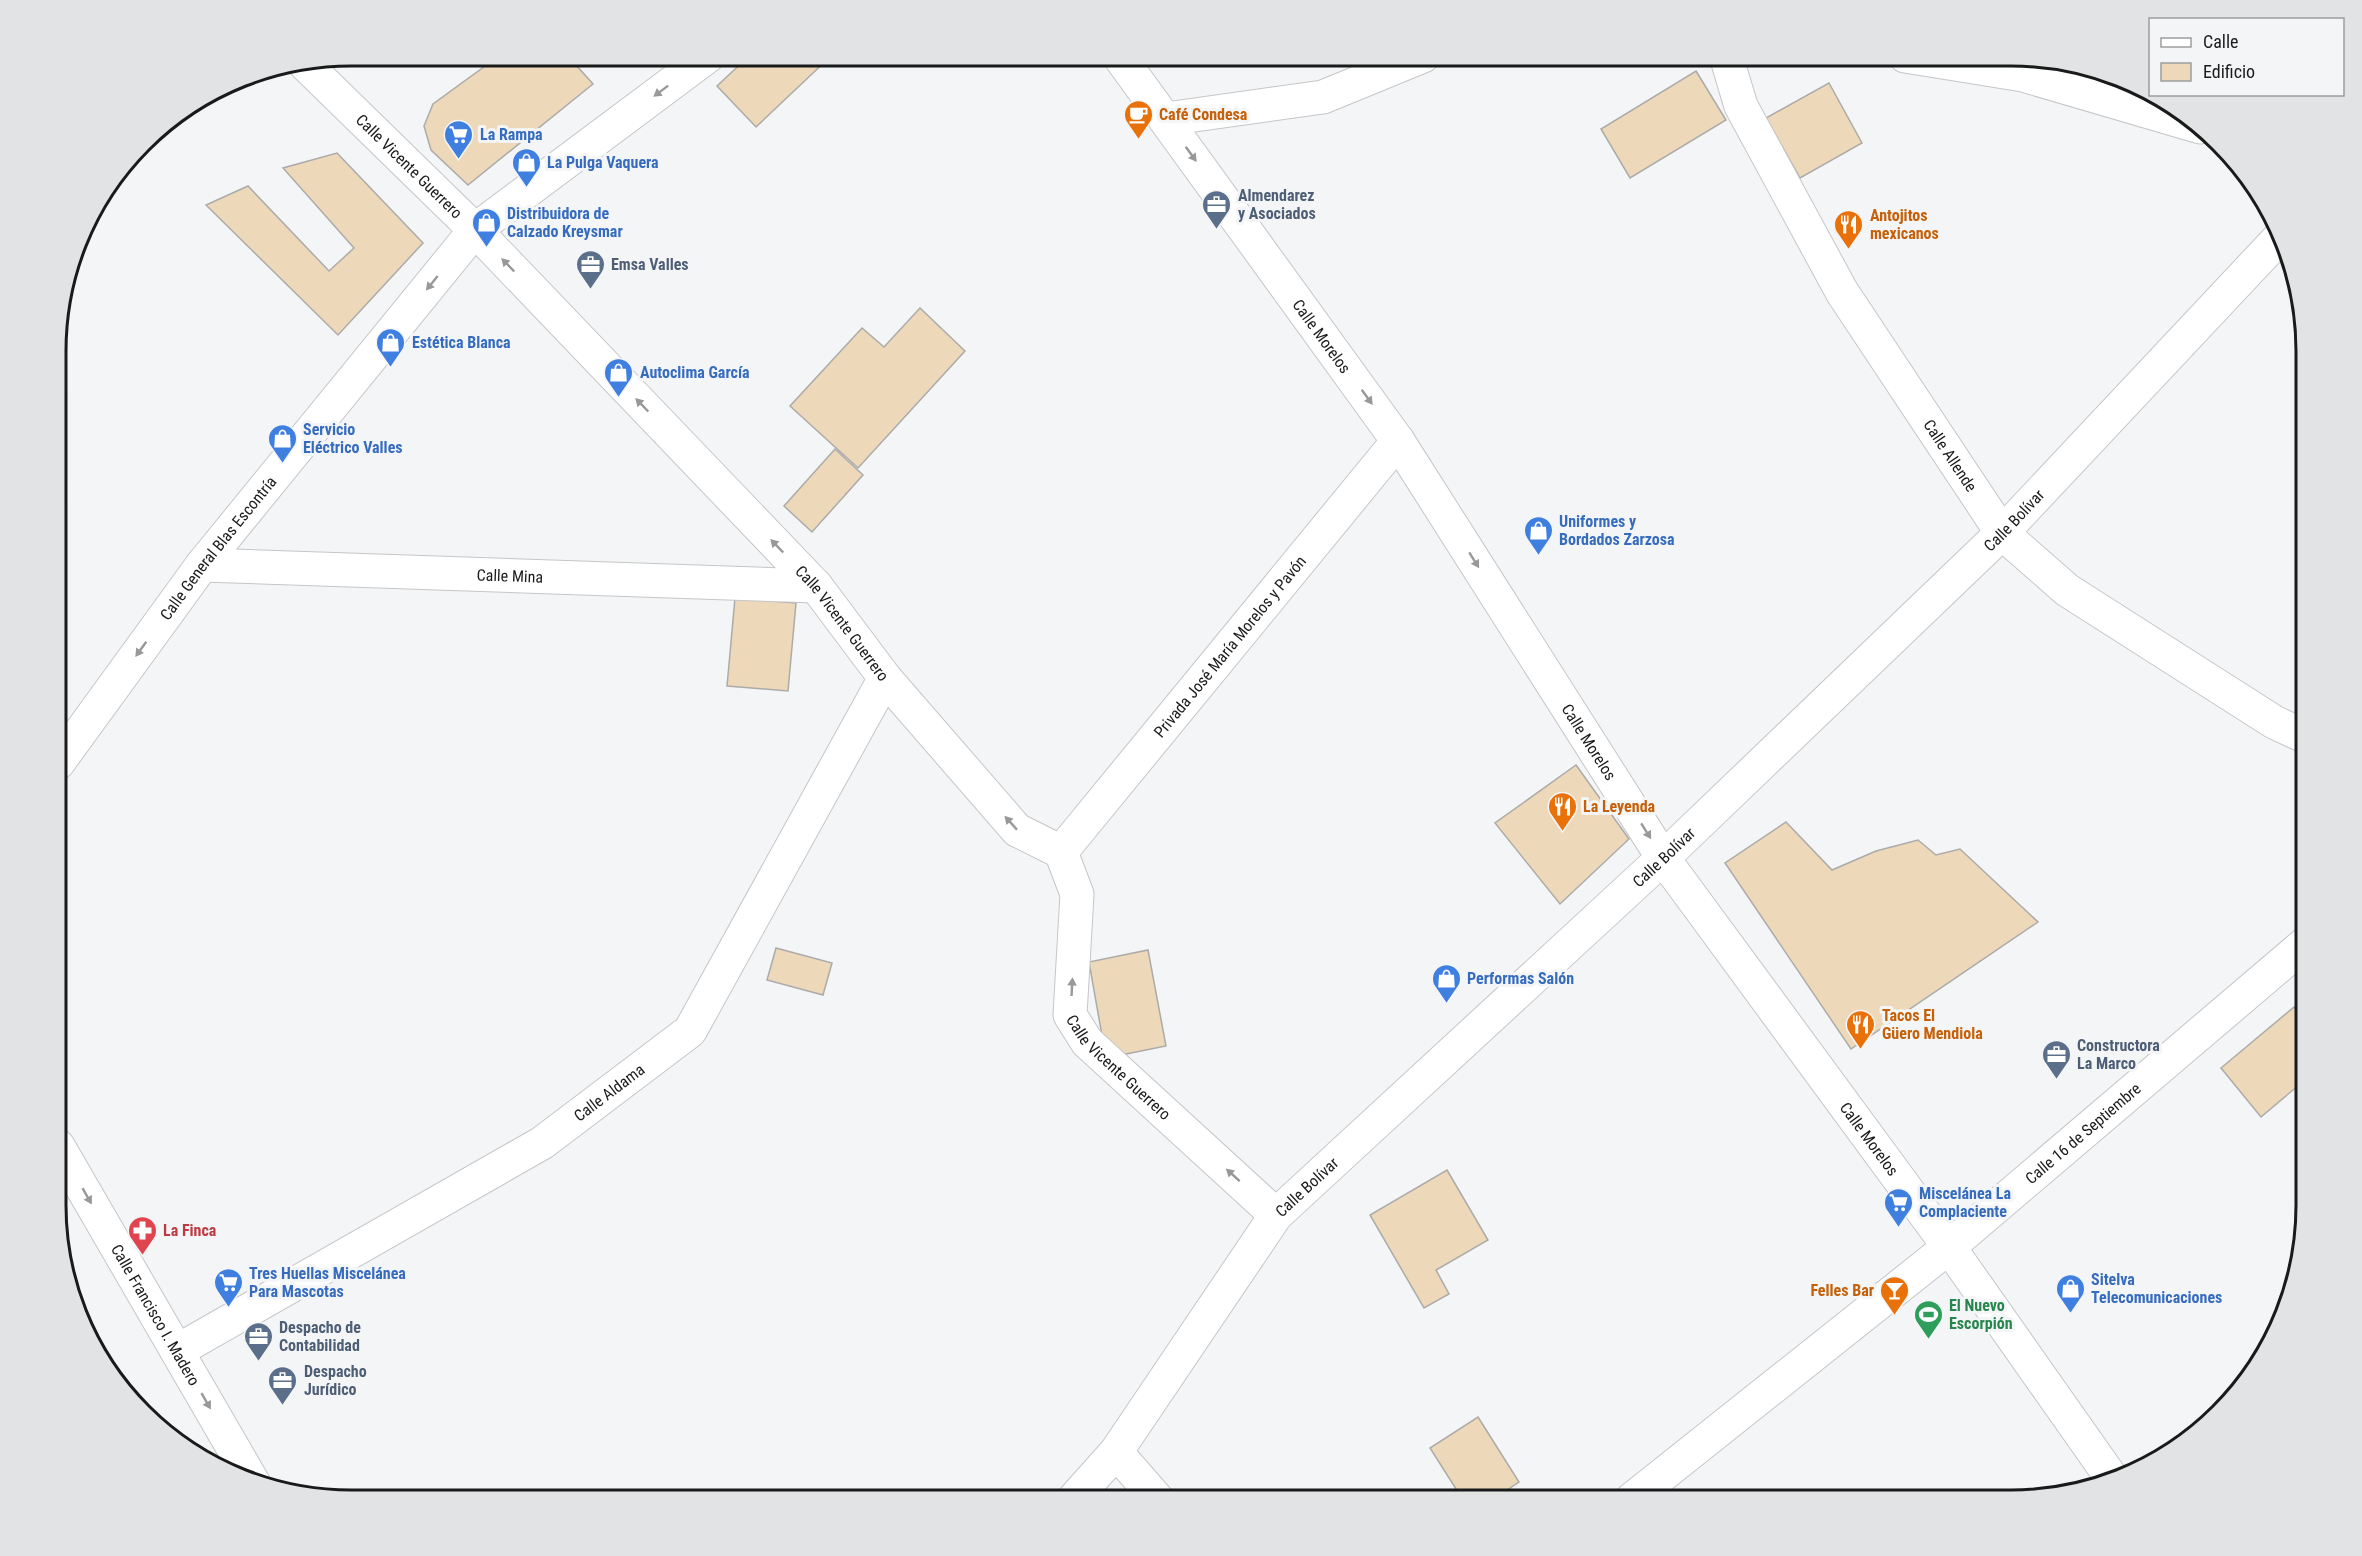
<svg xmlns="http://www.w3.org/2000/svg" width="2362" height="1556" font-family="'Roboto Condensed',sans-serif">
	<rect width="100%" height="100%" fill="#f4f5f7"/>
	<g fill="#edd8b9" stroke="#acaba9" stroke-width="1.5">
		<polygon points="499,56 568,56 593,84 468,185 431,150 424,126 433,104"/>
		<polygon points="749,56 831,56 756,127 717,86"/>
		<polygon points="996,56 1011,56 1002,63"/>
		<polygon points="1696,71 1726,120 1630,178 1601,129"/>
		<polygon points="1829,83 1862,143 1800,178 1766,118"/>
		<polygon points="337,153 423,243 338,335 206,205 248,186 329,271 354,248 283,168"/>
		<polygon points="920,308 965,351 858,468 790,406 862,328 884,347"/>
		<polygon points="835,449 863,475 812,532 784,506"/>
		<polygon points="735,598 796,603 788,691 727,686"/>
		<polygon points="1576,765 1629,839 1560,904 1495,823"/>
		<polygon points="1786,822 1832,870 1876,851 1918,840 1936,855 1960,849 2038,922 1851,1049 1725,863"/>
		<polygon points="776,948 832,963 823,995 767,980"/>
		<polygon points="1148,950 1166,1046 1106,1058 1089,962"/>
		<polygon points="2294,1007 2306,1021 2306,1079 2261,1117 2221,1068"/>
		<polygon points="1447,1170 1488,1240 1436,1270 1449,1294 1424,1308 1370,1215"/>
		<polygon points="1478,1417 1519,1482 1492,1500 1463,1500 1430,1448"/>
		<polygon points="203,1450 210,1462 195,1455"/>
	</g>
	<g fill="none" stroke-linecap="round" stroke-linejoin="round">
		<defs>
			<g id="minor">
				<path id="s1" d="M1119,56L1398,441L1663,858L1949,1247L2113,1480"/>
				<path id="s2" d="M1726,56L1741,106L1842,292L2002,533L2067,590L2274,722L2306,737"/>
				<polyline points="1905,56 2023,75 2200,127"/>
				<path id="s3" d="M305,64L475,230L816,586L885,678L1017,830L1061,852L1077,894L1070,1015L1087,1042L1276,1215"/>
				<polyline points="1166,119 1323,97 1423,56"/>
				<path id="s4" d="M202,565L816,586"/>
				<path id="s5" d="M58,763L202,565L475,230L708,56"/>
				<path id="s6" d="M1061,852L1398,441"/>
				<path id="s7" d="M58,1146L254,1484"/>
				<path id="s8" d="M177,1351L542,1143L690,1031L885,678"/>
				<polyline points="1116,1452 1158,1500"/>
				<path id="s9" d="M1073,1500L1116,1452L1276,1215L1663,858L2002,533L2281,236"/>
				<path id="s10" d="M1631,1500L1949,1247L2306,943"/>
			</g>
		</defs>
		<use href="#minor" stroke="#c5c6c8" stroke-width="35"/>
		<use href="#minor" stroke="#fff" stroke-width="33"/>
	</g>
	<defs><path id="oneway-solid" d="M-6-.8H1V-3.2L6.5 0L1 3.2V.8H-6Z" transform="scale(1.5)"/></defs>
	<g fill="#989898">
		<use href="#oneway-solid" transform="translate(661 91) rotate(143)"/>
		<use href="#oneway-solid" transform="translate(1191 154) rotate(54)"/>
		<use href="#oneway-solid" transform="translate(508 265) rotate(-134)"/>
		<use href="#oneway-solid" transform="translate(432 283) rotate(129)"/>
		<use href="#oneway-solid" transform="translate(1367 397) rotate(54)"/>
		<use href="#oneway-solid" transform="translate(642 405) rotate(-134)"/>
		<use href="#oneway-solid" transform="translate(777 546) rotate(-134)"/>
		<use href="#oneway-solid" transform="translate(1474 560) rotate(58)"/>
		<use href="#oneway-solid" transform="translate(141 649) rotate(126)"/>
		<use href="#oneway-solid" transform="translate(1011 823) rotate(-132)"/>
		<use href="#oneway-solid" transform="translate(1646 831) rotate(58)"/>
		<use href="#oneway-solid" transform="translate(1072 987) rotate(-87)"/>
		<use href="#oneway-solid" transform="translate(1233 1175) rotate(-138)"/>
		<use href="#oneway-solid" transform="translate(87 1196) rotate(60)"/>
		<use href="#oneway-solid" transform="translate(206 1401) rotate(60)"/>
	</g>
	<defs>
		<symbol id="cafe-pin" viewBox="-11 -11 22 30"><path d="M0 17L-7.5 6A9.5 9.5 0 1 1 7.5 6Z" fill="#e8710a" stroke="#f4f5f7"/><path d="M-5.5-4.5H6V0H3Q3 3.5 0 3.5H-2.5Q-5.5 3.5-5.5 0ZM3-3.2v2h1.7v-2ZM-6 4.5H4V6H-6Z" fill="#fff"/></symbol>
		<symbol id="supermarket-pin" viewBox="-11 -11 22 30"><path d="M0 17L-7.5 6A9.5 9.5 0 1 1 7.5 6Z" fill="#3f7fe0" stroke="#f4f5f7"/><path d="M-6-5.5h2.5l.6 2H6L4.5 2H-2.5L-4.4-4H-6ZM-1.5 3.2a1.3 1.3 0 1 0 .1 0ZM3 3.2a1.3 1.3 0 1 0 .1 0Z" fill="#fff"/></symbol>
		<symbol id="shop-pin" viewBox="-11 -11 22 30"><path d="M0 17L-7.5 6A9.5 9.5 0 1 1 7.5 6Z" fill="#3f7fe0" stroke="#f4f5f7"/><path d="M-5-2.5h2.3a2.7 3.5 0 0 1 5.4 0H5L5.5 6h-11ZM-1.5-2.5h3a1.5 2.3 0 0 0-3 0Z" fill="#fff"/></symbol>
		<symbol id="office-pin" viewBox="-11 -11 22 30"><path d="M0 17L-7.5 6A9.5 9.5 0 1 1 7.5 6Z" fill="#5c6f8a" stroke="#f4f5f7"/><path d="M-6-3h4V-5.5h4V-3h4V5H-6ZM-1-4.5V-3h2v-1.5ZM-6 0V1H6V0Z" fill="#fff"/></symbol>
		<symbol id="restaurant-pin" viewBox="-11 -11 22 30"><path d="M0 17L-7.5 6A9.5 9.5 0 1 1 7.5 6Z" fill="#e8710a" stroke="#f4f5f7"/><path d="M-5-6h1v4h1v-4h1v4h1v-4h1v5L-1.5 .5V6h-2V.5L-5-1ZM5-6V6H3V1.5H1.5Q1.5-4 5-6Z" fill="#fff"/></symbol>
		<symbol id="pharmacy-pin" viewBox="-11 -11 22 30"><path d="M0 17L-7.5 6A9.5 9.5 0 1 1 7.5 6Z" fill="#e0444e" stroke="#f4f5f7"/><path d="M-2-6h4v4h4v4h-4v4h-4v-4h-4v-4h4Z" fill="#fff"/></symbol>
		<symbol id="bar-pin" viewBox="-11 -11 22 30"><path d="M0 17L-7.5 6A9.5 9.5 0 1 1 7.5 6Z" fill="#e8710a" stroke="#f4f5f7"/><path d="M-6-5H6L.8 .8V4.5H3.5V6h-7V4.5H-.8V.8Z" fill="#fff"/></symbol>
		<symbol id="stadium-pin" viewBox="-11 -11 22 30"><path d="M0 17L-7.5 6A9.5 9.5 0 1 1 7.5 6Z" fill="#2e9e5b" stroke="#f4f5f7"/><path d="M0-5a6.5 5 0 1 0 0 10a6.5 5 0 1 0 0-10ZM-3.5-1.8h7v3.6h-7Z" fill="#fff"/></symbol>
	</defs>
	<g fill-rule="evenodd">
		<use href="#cafe-pin" x="1122" y="98" width="33" height="45"/>
		<use href="#supermarket-pin" x="442" y="118" width="33" height="45"/>
		<use href="#shop-pin" x="510" y="146" width="33" height="45"/>
		<use href="#office-pin" x="1200" y="188" width="33" height="45"/>
		<use href="#shop-pin" x="470" y="206" width="33" height="45"/>
		<use href="#restaurant-pin" x="1832" y="208" width="33" height="45"/>
		<use href="#office-pin" x="574" y="248" width="33" height="45"/>
		<use href="#shop-pin" x="374" y="326" width="33" height="45"/>
		<use href="#shop-pin" x="602" y="356" width="33" height="45"/>
		<use href="#shop-pin" x="266" y="422" width="33" height="45"/>
		<use href="#shop-pin" x="1522" y="514" width="33" height="45"/>
		<use href="#restaurant-pin" x="1546" y="790" width="33" height="45"/>
		<use href="#shop-pin" x="1430" y="962" width="33" height="45"/>
		<use href="#restaurant-pin" x="1844" y="1008" width="33" height="45"/>
		<use href="#office-pin" x="2040" y="1038" width="33" height="45"/>
		<use href="#supermarket-pin" x="1882" y="1186" width="33" height="45"/>
		<use href="#pharmacy-pin" x="126" y="1214" width="33" height="45"/>
		<use href="#supermarket-pin" x="212" y="1266" width="33" height="45"/>
		<use href="#shop-pin" x="2054" y="1272" width="33" height="45"/>
		<use href="#bar-pin" x="1878" y="1274" width="33" height="45"/>
		<use href="#stadium-pin" x="1912" y="1298" width="33" height="45"/>
		<use href="#office-pin" x="242" y="1320" width="33" height="45"/>
		<use href="#office-pin" x="266" y="1364" width="33" height="45"/>
	</g>
	<g text-anchor="middle" stroke-width="6" stroke-linejoin="round" paint-order="stroke">
		<g font-size="16" font-weight="bold" fill="#c56008" stroke="#f4f5f7" text-anchor="start">
			<text x="1159" y="120">Café Condesa</text>
			<text x="1870" y="221">Antojitos<tspan x="1870" dy="18">mexicanos</tspan></text>
			<text x="1583" y="812">La Leyenda</text>
			<text x="1882" y="1021">Tacos El<tspan x="1882" dy="18">Güero Mendiola</tspan></text>
			<text x="1874" y="1296" text-anchor="end">Felles Bar</text>
		</g>
		<g font-size="16" font-weight="bold" fill="#366cbe" stroke="#f4f5f7" text-anchor="start">
			<text x="480" y="140">La Rampa</text>
			<text x="547" y="168">La Pulga Vaquera</text>
			<text x="507" y="219">Distribuidora de<tspan x="507" dy="18">Calzado Kreysmar</tspan></text>
			<text x="412" y="348">Estética Blanca</text>
			<text x="640" y="378">Autoclima García</text>
			<text x="303" y="435">Servicio<tspan x="303" dy="18">Eléctrico Valles</tspan></text>
			<text x="1559" y="527">Uniformes y<tspan x="1559" dy="18">Bordados Zarzosa</tspan></text>
			<text x="1467" y="984">Performas Salón</text>
			<text x="1919" y="1199">Miscelánea La<tspan x="1919" dy="18">Complaciente</tspan></text>
			<text x="249" y="1279">Tres Huellas Miscelánea<tspan x="249" dy="18">Para Mascotas</tspan></text>
			<text x="2091" y="1285">Sitelva<tspan x="2091" dy="18">Telecomunicaciones</tspan></text>
		</g>
		<g font-size="16" fill="#191a1a" stroke="#f4f5f7">
			<text dy="6" stroke="none"><textPath href="#s3" startOffset="146">Calle Vicente Guerrero</textPath></text>
			<text dy="6" stroke="none"><textPath href="#s1" startOffset="346">Calle Morelos</textPath></text>
			<text dy="6" stroke="none"><textPath href="#s2" startOffset="460">Calle Allende</textPath></text>
			<text dy="6" stroke="none"><textPath href="#s9" startOffset="1364">Calle Bolívar</textPath></text>
			<text dy="6" stroke="none"><textPath href="#s5" startOffset="268">Calle General Blas Escontría</textPath></text>
			<text dy="6" stroke="none"><textPath href="#s4" startOffset="308">Calle Mina</textPath></text>
			<text dy="6" stroke="none"><textPath href="#s3" startOffset="776">Calle Vicente Guerrero</textPath></text>
			<text dy="6" stroke="none"><textPath href="#s6" startOffset="266">Privada José María Morelos y Pavón</textPath></text>
			<text dy="6" stroke="none"><textPath href="#s1" startOffset="832">Calle Morelos</textPath></text>
			<text dy="6" stroke="none"><textPath href="#s9" startOffset="878">Calle Bolívar</textPath></text>
			<text dy="6" stroke="none"><textPath href="#s3" startOffset="1334">Calle Vicente Guerrero</textPath></text>
			<text dy="6" stroke="none"><textPath href="#s8" startOffset="504">Calle Aldama</textPath></text>
			<text dy="6" stroke="none"><textPath href="#s10" startOffset="582">Calle 16 de Septiembre</textPath></text>
			<text dy="6" stroke="none"><textPath href="#s1" startOffset="1318">Calle Morelos</textPath></text>
			<text dy="6" stroke="none"><textPath href="#s9" startOffset="392">Calle Bolívar</textPath></text>
			<text dy="6" stroke="none"><textPath href="#s7" startOffset="195">Calle Francisco I. Madero</textPath></text>
		</g>
		<g font-size="16" font-weight="bold" fill="#4e5e75" stroke="#f4f5f7" text-anchor="start">
			<text x="1238" y="201">Almendarez<tspan x="1238" dy="18">y Asociados</tspan></text>
			<text x="611" y="270">Emsa Valles</text>
			<text x="2077" y="1051">Constructora<tspan x="2077" dy="18">La Marco</tspan></text>
			<text x="279" y="1333">Despacho de<tspan x="279" dy="18">Contabilidad</tspan></text>
			<text x="304" y="1377">Despacho<tspan x="304" dy="18">Jurídico</tspan></text>
		</g>
		<g font-size="16" font-weight="bold" fill="#be3a42" stroke="#f4f5f7" text-anchor="start">
			<text x="163" y="1236">La Finca</text>
		</g>
		<g font-size="16" font-weight="bold" fill="#27864d" stroke="#f4f5f7" text-anchor="start">
			<text x="1949" y="1311">El Nuevo<tspan x="1949" dy="18">Escorpión</tspan></text>
		</g>
	</g>
	<path d="M0 0H2362V1556H0ZM351 66H2011A285 285 0 0 1 2296 351V1205A285 285 0 0 1 2011 1490H351A285 285 0 0 1 66 1205V351A285 285 0 0 1 351 66Z" fill="#e2e3e5" fill-rule="evenodd"/>
	<path fill="none" stroke="#191a1a" stroke-width="3" d="M351 66H2011A285 285 0 0 1 2296 351V1205A285 285 0 0 1 2011 1490H351A285 285 0 0 1 66 1205V351A285 285 0 0 1 351 66Z"/>
	<rect x="2149" y="18" width="195" height="78" fill="#f4f5f7" stroke="#9c9d9f" stroke-width="1.5"/>
	<rect x="2161" y="38" width="30" height="9" fill="#ffffff" stroke="#9c9d9f" stroke-width="1.5"/>
	<text x="2203" y="48" font-size="18" fill="#191a1a">Calle</text>
	<rect x="2161" y="63" width="30" height="18" fill="#edd8b9" stroke="#9c9d9f" stroke-width="1.5"/>
	<text x="2203" y="78" font-size="18" fill="#191a1a">Edificio</text>
</svg>
